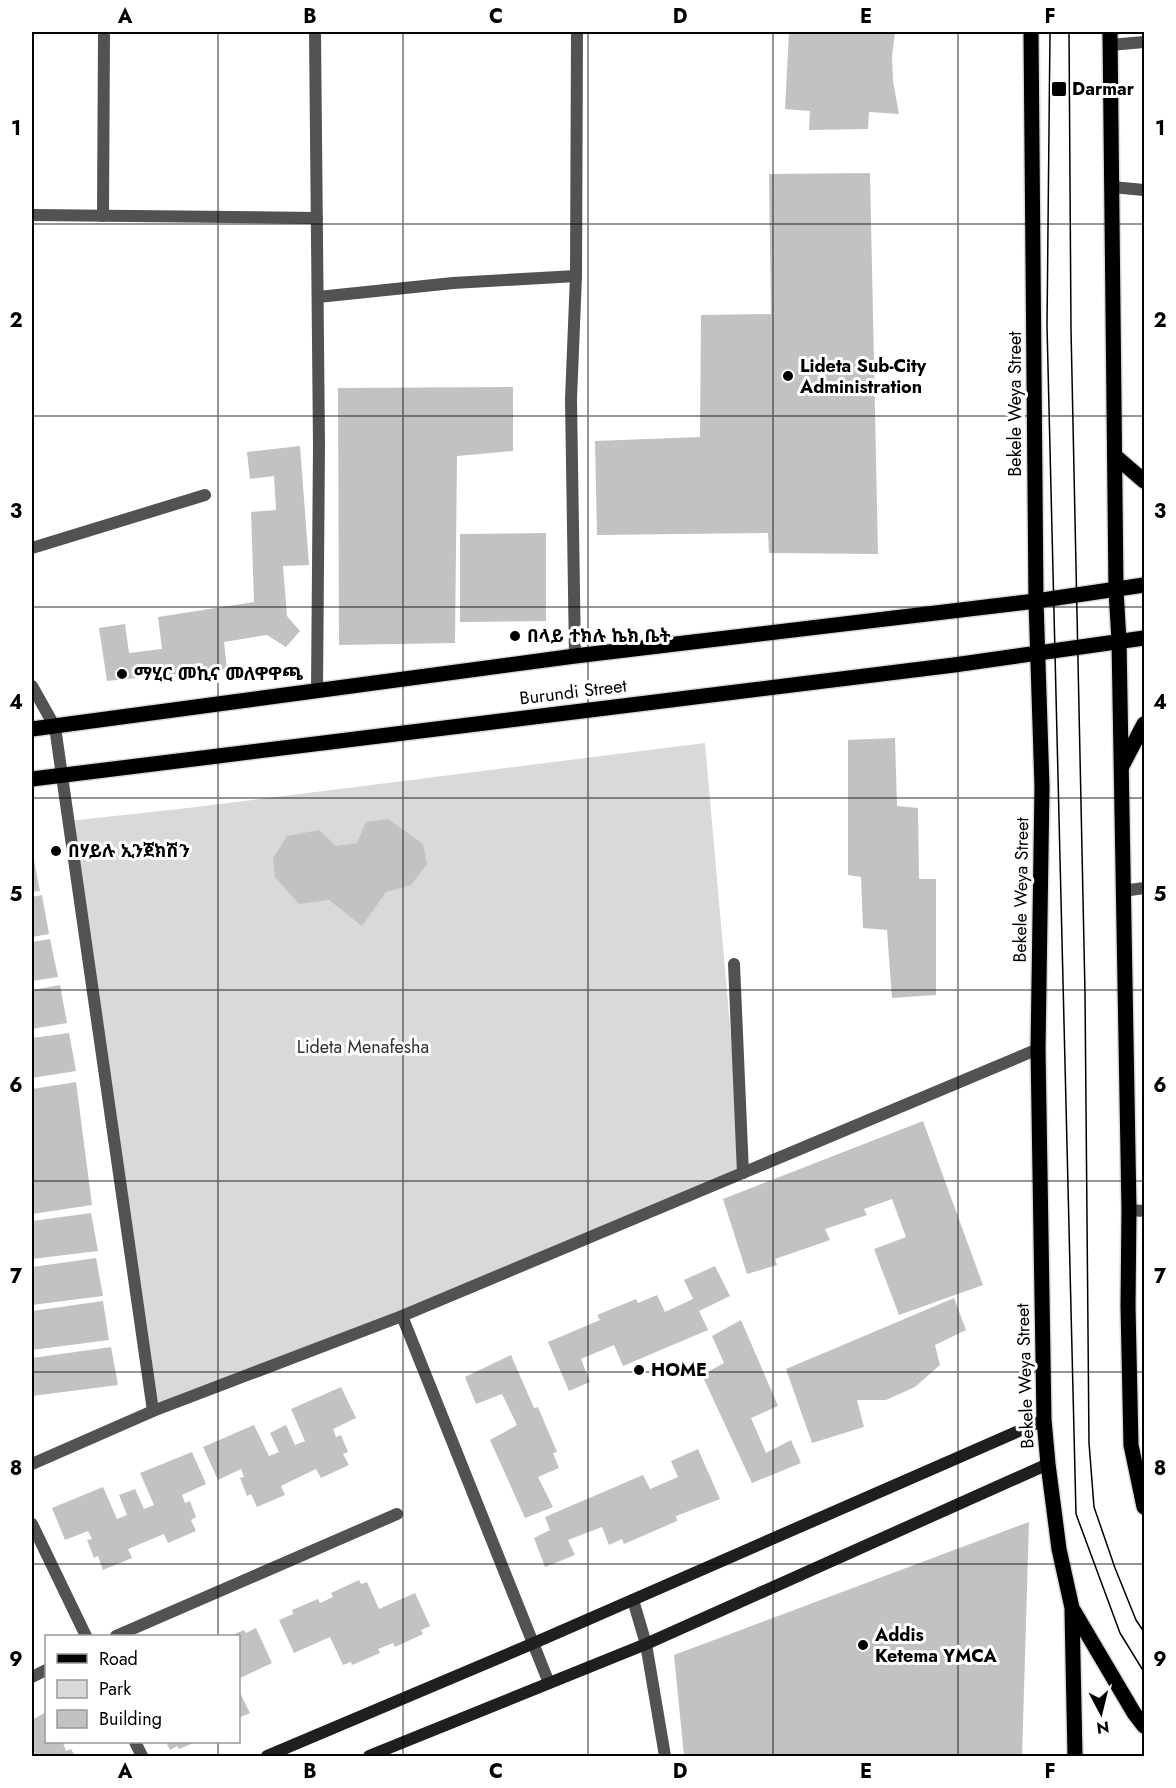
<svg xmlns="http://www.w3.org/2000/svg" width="1176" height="1788" font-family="Jost,'Noto Sans Ethiopic',sans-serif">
	<rect width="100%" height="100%" fill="#fff"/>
	<polygon fill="#d9d9d9" points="705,743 743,1173 153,1411 69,821 188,808"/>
	<g fill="#c2c2c2">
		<polygon points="789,32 895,32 892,57 893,81 899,114 869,112 868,129 809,130 810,111 785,109"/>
		<polygon points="870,173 878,554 769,553 768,533 597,535 595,441 700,437 701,315 771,314 769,174"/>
		<polygon points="513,387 513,451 457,456 455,643 339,645 338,388"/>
		<polygon points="300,446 309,565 283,566 287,616 300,631 286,647 267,635 224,642 227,669 107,681 99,628 125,624 129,653 162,649 158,617 254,602 251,512 276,510 274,476 250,479 247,452"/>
		<polygon points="546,533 546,621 460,622 460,534"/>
		<polygon points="895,738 897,806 918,808 919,879 936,879 936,995 892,998 887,930 863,928 861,877 848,875 848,740"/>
		<polygon points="388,819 423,844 427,864 411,885 386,892 362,926 329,900 299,904 275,877 273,858 287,836 319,830 336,846 357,843 366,822"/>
		<polygon points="32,850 40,891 32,892"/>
		<polygon points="42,895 49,934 32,937 32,897"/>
		<polygon points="50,939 58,977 32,981 32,942"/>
		<polygon points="60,985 67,1023 32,1029 32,990"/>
		<polygon points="69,1033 76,1071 32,1078 32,1038"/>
		<polygon points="76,1082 92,1205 32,1214 32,1089"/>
		<polygon points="923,1121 983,1285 899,1315 874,1249 906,1237 892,1199 864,1209 867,1215 825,1229 830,1240 775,1259 777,1265 747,1274 723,1199"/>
		<polygon points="91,1213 98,1251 32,1259 32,1221"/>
		<polygon points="96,1258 103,1296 32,1305 32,1267"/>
		<polygon points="715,1266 730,1296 699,1311 708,1330 623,1366 614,1345 581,1359 590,1382 569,1391 548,1342 600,1320 597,1315 636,1299 638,1303 657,1295 665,1312 693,1299 684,1280"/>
		<polygon points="954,1298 966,1330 935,1345 940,1365 915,1387 886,1400 857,1400 864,1427 812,1443 786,1369"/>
		<polygon points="103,1301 109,1340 32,1350 32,1311"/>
		<polygon points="741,1320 778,1406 751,1418 766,1453 791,1440 801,1463 752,1483 702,1375 724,1363 712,1336"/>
		<polygon points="111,1347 118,1385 32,1396 32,1358"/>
		<polygon points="511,1355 534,1408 538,1407 557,1452 553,1453 559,1468 538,1477 553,1507 525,1518 490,1440 517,1425 502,1394 476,1404 465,1377"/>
		<polygon points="341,1387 356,1418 333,1429 336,1437 341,1435 348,1452 343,1454 349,1465 321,1478 316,1469 281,1486 285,1495 257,1507 251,1494 247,1496 240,1478 244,1477 241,1469 218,1480 203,1447 254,1425 269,1456 279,1452 270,1433 286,1425 295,1445 305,1441 291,1409"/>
		<polygon points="698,1449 720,1499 676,1516 677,1521 624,1544 622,1539 609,1545 602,1527 568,1540 575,1555 545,1567 534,1538 550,1530 545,1517 643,1475 650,1489 678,1477 671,1461"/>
		<polygon points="192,1452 206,1484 182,1495 185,1503 190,1501 196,1517 191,1520 196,1531 168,1543 164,1534 128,1549 132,1558 103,1570 98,1556 94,1558 87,1540 92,1539 88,1531 65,1540 52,1508 103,1487 117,1519 127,1515 119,1495 135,1489 144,1509 154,1505 140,1473"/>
		<polygon points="1029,1522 1022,1756 684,1756 674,1655"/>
		<polygon points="359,1580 361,1584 367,1582 379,1609 415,1593 430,1626 421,1630 423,1634 395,1647 393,1643 378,1649 380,1653 352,1665 351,1662 343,1665 330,1637 294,1653 279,1620 293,1614 292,1610 318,1599 320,1603 333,1597 331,1593"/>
		<polygon points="256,1628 272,1663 238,1679 238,1636 230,1636 244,1630 246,1633"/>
		<polygon points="238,1689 250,1713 238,1718"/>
		<polygon points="46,1712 46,1742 67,1742 63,1743 66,1751 71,1749 75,1756 36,1756 32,1748 32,1720"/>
		<polygon points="166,1742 196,1742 179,1749 177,1746 170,1750"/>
	</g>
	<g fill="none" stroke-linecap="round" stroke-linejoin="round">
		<defs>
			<g id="primary">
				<polyline points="1031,32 1036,601 1042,787 1038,1049 1044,1420 1048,1464 1059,1549 1072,1608 1134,1713 1144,1726"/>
				<polyline points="1110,32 1116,590 1119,641 1129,1210 1128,1306 1131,1445 1144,1507"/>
				<polyline points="1115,456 1144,481"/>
				<polyline points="32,729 575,656 1036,601 1144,585"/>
				<polyline points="1122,766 1144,724"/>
				<polyline points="32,779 954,665 1144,638"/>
				<polyline points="1072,1611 1075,1756"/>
			</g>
		</defs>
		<use href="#primary" stroke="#dbdbdb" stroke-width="18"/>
		<g stroke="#525252" stroke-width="12">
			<polyline points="32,548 205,495"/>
			<polyline points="734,964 743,1173"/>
		</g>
		<g stroke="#525252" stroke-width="12">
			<polyline points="315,32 319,445 317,691"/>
			<polyline points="1110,45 1144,42"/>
			<polyline points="1112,187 1144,190"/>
			<polyline points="32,215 317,218"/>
			<polyline points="103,216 104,32"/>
			<polyline points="318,297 453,283 576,276"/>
			<polyline points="575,656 571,399 576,276 577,32"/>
			<polyline points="32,686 55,727 153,1411"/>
			<polyline points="1123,891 1144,888"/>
			<polyline points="1129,1210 1144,1211"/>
			<polyline points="402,1316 549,1683"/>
			<polyline points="32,1464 153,1411 402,1316 1038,1049"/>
			<polyline points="32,1524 86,1636"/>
			<polyline points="633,1600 646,1644 665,1756"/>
			<polyline points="116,1636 397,1514"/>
			<polyline points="32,1677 46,1670"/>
			<polyline points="135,1742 142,1756"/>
		</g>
		<g stroke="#1f1f1f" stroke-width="12">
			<polyline points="267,1756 534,1643 1044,1420"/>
			<polyline points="369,1756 646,1644 1048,1464"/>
		</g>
		<use href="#primary" stroke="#000" stroke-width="15"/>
		<g stroke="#000" stroke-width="1.5">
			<polyline points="1050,32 1047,326 1076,1514 1120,1633 1144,1672"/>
			<polyline points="1069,32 1071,329 1085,993 1089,1443 1094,1507 1115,1568 1136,1620 1144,1632"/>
		</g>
	</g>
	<path fill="none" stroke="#000" stroke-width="1.5" stroke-opacity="0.55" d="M218,32V1636M403,32V1756M588,32V1756M773,32V1756M958,32V1756M32,224H1144M32,416H1144M32,607H1144M32,798H1144M32,990H1144M32,1181H1144M32,1372H1144M32,1564H1144M218,1742V1756"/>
	<g fill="#000" stroke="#fff" stroke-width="2">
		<rect x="1051" y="81" width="16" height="16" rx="3"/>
		<circle cx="788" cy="376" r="6"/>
		<circle cx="515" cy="636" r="6"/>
		<circle cx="122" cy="674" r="6"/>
		<circle cx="56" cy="851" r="6"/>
		<circle cx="639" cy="1370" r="6"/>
		<circle cx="863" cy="1645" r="6"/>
	</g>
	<g text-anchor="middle" stroke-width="6" stroke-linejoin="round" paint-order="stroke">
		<g font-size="18" font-weight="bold" fill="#000" stroke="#fff" text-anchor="start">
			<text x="1072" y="95">Darmar</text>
			<text x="800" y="372">Lideta Sub-City<tspan x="800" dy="21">Administration</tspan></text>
			<text x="527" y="642">በላይ ተክሉ ኬክ ቤት</text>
			<text x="134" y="680">ማሂር መኪና መለዋዋጫ</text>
			<text x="68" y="857">በሃይሉ ኢንጀክሽን</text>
			<text x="651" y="1376">HOME</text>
			<text x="875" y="1641">Addis<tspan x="875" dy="21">Ketema YMCA</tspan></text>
		</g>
		<g font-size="18" fill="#000" stroke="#fff">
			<text transform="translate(1015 404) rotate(-90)" y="6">Bekele Weya Street</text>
			<text transform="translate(573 692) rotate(-7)" y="6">Burundi Street</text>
			<text transform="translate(1021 890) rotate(-89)" y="6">Bekele Weya Street</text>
			<text transform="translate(1025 1376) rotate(-92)" y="6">Bekele Weya Street</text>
		</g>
		<g font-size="18" fill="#303030" stroke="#fff">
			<text x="363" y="1053">Lideta Menafesha</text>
		</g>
	</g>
	<rect width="1176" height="1788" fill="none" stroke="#ffffff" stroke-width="66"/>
	<rect x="45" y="1635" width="195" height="108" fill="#ffffff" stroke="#999999" stroke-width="1.5"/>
	<rect x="57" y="1654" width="30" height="9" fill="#000000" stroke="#999999" stroke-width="1.5"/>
	<text x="99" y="1665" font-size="18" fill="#000000">Road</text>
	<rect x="57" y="1680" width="30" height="18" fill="#d9d9d9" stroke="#999999" stroke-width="1.5"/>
	<text x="99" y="1695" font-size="18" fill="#000000">Park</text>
	<rect x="57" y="1710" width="30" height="18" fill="#c2c2c2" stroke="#999999" stroke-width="1.5"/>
	<text x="99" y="1725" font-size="18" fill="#000000">Building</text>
	<g transform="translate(1101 1713) rotate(173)" stroke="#ffffff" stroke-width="4.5" paint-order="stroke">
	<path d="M0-4.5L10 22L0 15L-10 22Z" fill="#000000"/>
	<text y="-9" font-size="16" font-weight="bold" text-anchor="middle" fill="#000000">N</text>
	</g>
	<rect x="33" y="33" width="1110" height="1722" fill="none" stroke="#000" stroke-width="2"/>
	<g font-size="20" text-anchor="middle" font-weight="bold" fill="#000">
		<text x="125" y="23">A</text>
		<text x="310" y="23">B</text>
		<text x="496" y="23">C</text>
		<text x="680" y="23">D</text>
		<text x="866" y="23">E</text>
		<text x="1050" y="23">F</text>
		<text x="16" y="135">1</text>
		<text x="1160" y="135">1</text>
		<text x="16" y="327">2</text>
		<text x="1160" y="327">2</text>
		<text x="16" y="518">3</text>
		<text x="1160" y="518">3</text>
		<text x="16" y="709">4</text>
		<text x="1160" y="709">4</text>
		<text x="16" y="901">5</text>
		<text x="1160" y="901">5</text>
		<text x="16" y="1092">6</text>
		<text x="1160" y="1092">6</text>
		<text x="16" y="1283">7</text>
		<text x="1160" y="1283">7</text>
		<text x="16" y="1475">8</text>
		<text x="1160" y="1475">8</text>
		<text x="16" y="1666">9</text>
		<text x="1160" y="1666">9</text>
		<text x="125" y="1778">A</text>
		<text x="310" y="1778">B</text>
		<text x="496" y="1778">C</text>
		<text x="680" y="1778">D</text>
		<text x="866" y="1778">E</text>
		<text x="1050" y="1778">F</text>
	</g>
</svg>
